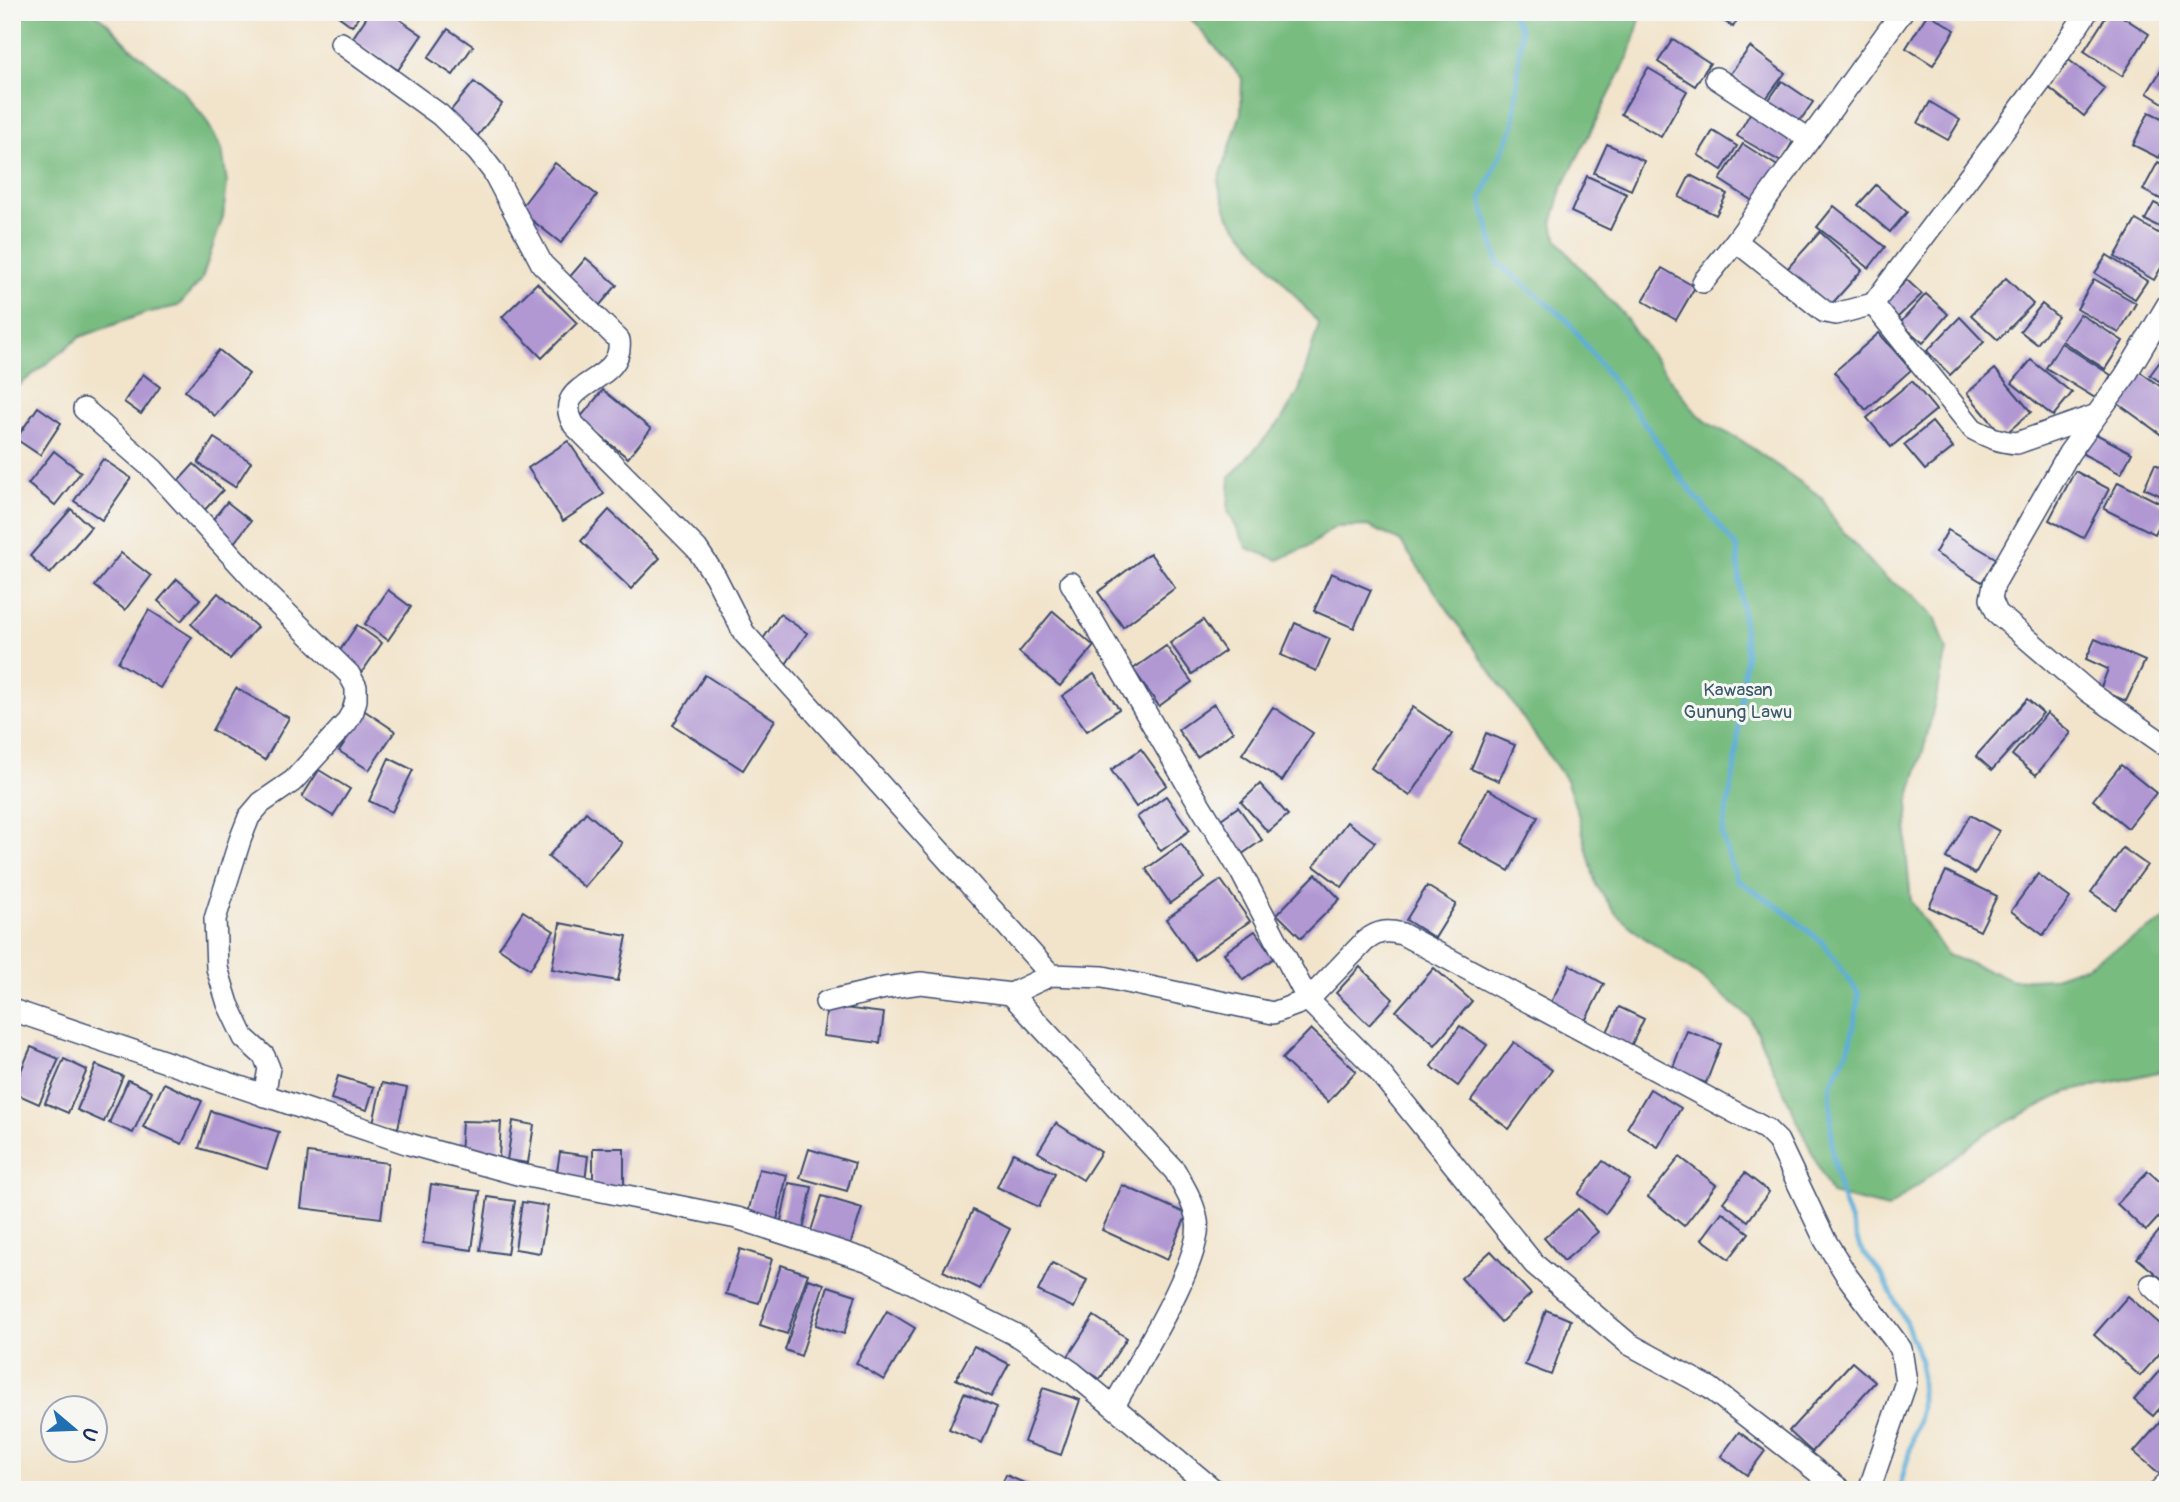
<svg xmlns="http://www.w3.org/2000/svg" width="2180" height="1502" font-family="Pangolin,sans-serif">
	<rect width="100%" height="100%" fill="#f6f6f2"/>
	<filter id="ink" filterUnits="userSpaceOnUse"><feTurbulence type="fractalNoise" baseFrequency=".0143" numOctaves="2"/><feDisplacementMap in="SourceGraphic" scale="14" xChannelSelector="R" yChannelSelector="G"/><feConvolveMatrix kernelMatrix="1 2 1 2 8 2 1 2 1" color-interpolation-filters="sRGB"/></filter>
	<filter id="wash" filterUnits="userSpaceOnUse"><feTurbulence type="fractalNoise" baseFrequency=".00686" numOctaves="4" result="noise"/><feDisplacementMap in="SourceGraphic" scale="28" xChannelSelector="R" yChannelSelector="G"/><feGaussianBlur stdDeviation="1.57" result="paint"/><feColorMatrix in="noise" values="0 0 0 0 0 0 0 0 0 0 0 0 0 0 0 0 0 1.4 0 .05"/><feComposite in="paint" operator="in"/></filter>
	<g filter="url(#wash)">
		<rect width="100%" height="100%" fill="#f2e4cb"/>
		<g fill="#78bc80" stroke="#4a766f" stroke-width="2">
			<polygon points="12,12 93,12 107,23 130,47 182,90 204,117 222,149 227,183 223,217 201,281 178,306 146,313 80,337 12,391"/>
			<polygon points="1185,12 1642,12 1629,56 1562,188 1552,224 1558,240 1568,254 1623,314 1644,345 1697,414 1711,425 1741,440 1821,497 1837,525 1884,577 1913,595 1936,619 1947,651 1925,744 1909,800 1906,851 1911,901 1947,955 2014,980 2051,978 2086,966 2168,918 2168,1070 2067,1092 1986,1133 1888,1208 1831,1194 1750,1018 1698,975 1643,937 1617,915 1596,885 1578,814 1566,780 1400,541 1368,526 1335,527 1309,546 1278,560 1247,548 1228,511 1230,477 1280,422 1299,391 1319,324 1229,217 1218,183 1241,113 1242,78"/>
		</g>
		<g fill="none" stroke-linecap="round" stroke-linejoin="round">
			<polyline stroke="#5eaed8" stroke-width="5" points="1511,12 1521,30 1514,125 1481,199 1498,263 1567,320 1648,428 1681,478 1737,548 1746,653 1735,767 1722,835 1736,879 1783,910 1824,944 1859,994 1851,1042 1830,1087 1832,1152 1840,1192 1860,1248 1882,1275 1904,1318 1921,1361 1921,1409 1899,1490"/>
		</g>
		<g id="blocks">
			<g fill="#b198d3">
				<polygon points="333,12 362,12 352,26"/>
				<polygon points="370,12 389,12 422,35 398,70 352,39"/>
				<polygon points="1711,12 1742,12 1733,27"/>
				<polygon points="2109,12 2115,12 2149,34 2122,76 2084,51"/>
				<polygon points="1928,13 1955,30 1933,65 1906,48"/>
				<polygon points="448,29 473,46 453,75 428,58"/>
				<polygon points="1673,39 1710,63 1695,86 1658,62"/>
				<polygon points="1750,47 1785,73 1765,100 1730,74"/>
				<polygon points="2069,60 2105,89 2084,116 2047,86"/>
				<polygon points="2165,64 2168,66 2168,106 2147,93"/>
				<polygon points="1648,68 1687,91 1661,137 1621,114"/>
				<polygon points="1782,81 1813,102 1797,125 1766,104"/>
				<polygon points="474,82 502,104 476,138 447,115"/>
				<polygon points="1930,102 1960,120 1948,140 1918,123"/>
				<polygon points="1752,110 1796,136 1781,162 1737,136"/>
				<polygon points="2149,112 2168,121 2168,140 2159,158 2133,145"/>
				<polygon points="1713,131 1737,146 1722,170 1698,155"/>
				<polygon points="1607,144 1644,161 1631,190 1594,173"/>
				<polygon points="1743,144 1779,167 1756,203 1720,180"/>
				<polygon points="2158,162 2168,167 2168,193 2164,201 2143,190"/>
				<polygon points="555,163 597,195 561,243 519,210"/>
				<polygon points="1690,175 1727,194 1716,215 1679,197"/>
				<polygon points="1587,176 1627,194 1610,230 1571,212"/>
				<polygon points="1876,185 1907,212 1890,232 1858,205"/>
				<polygon points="2154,203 2168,210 2168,231 2145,220"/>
				<polygon points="1834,206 1885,247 1869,268 1817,227"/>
				<polygon points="2136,220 2168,239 2168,256 2154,280 2115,257"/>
				<polygon points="1820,232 1862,270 1829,307 1787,269"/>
				<polygon points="2107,255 2147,281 2135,299 2095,273"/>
				<polygon points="586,258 617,285 599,306 568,279"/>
				<polygon points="1662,268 1695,287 1676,320 1643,301"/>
				<polygon points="2006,278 2033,304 1998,340 1971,315"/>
				<polygon points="2094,279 2136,303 2119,333 2077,309"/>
				<polygon points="1907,280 1922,294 1897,318 1883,304"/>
				<polygon points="537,283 577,323 542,358 502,317"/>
				<polygon points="1926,294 1948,314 1923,343 1900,323"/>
				<polygon points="2042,304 2058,317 2037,344 2020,331"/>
				<polygon points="2080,314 2123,341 2105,369 2062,341"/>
				<polygon points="1960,317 1984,342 1950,375 1927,351"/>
				<polygon points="1879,333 1911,370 1866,410 1834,372"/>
				<polygon points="2061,343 2111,375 2097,399 2046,368"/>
				<polygon points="219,350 249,374 215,416 185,391"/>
				<polygon points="2168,351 2168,387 2150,375"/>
				<polygon points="2031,360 2072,393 2053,416 2012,383"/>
				<polygon points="1995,369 2031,412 2003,436 1967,393"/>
				<polygon points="2139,371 2168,392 2168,429 2163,436 2117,403"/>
				<polygon points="143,374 160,387 141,414 124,402"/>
				<polygon points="1912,381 1936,410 1891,447 1867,418"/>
				<polygon points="603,390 651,429 628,458 579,419"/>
				<polygon points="38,407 61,423 40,455 16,439"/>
				<polygon points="1932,422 1953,448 1925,470 1904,445"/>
				<polygon points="2094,433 2132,453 2121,474 2083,454"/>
				<polygon points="214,438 251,462 235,487 198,463"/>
				<polygon points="568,441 604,494 563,521 528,468"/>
				<polygon points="54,451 81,472 55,505 28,484"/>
				<polygon points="103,459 131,478 102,520 74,501"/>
				<polygon points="194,464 223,490 201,514 172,488"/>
				<polygon points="2155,464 2168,470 2168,499 2144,488"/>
				<polygon points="2075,471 2109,489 2083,538 2049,520"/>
				<polygon points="2118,482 2168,507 2155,534 2104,509"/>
				<polygon points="227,502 251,521 233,544 209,524"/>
				<polygon points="71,509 91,527 50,574 30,556"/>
				<polygon points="609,510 660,558 631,589 581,541"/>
				<polygon points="1948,530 1997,559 1982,582 1935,553"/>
				<polygon points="121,553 151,576 125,610 95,586"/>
				<polygon points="1150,553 1175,588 1123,627 1098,592"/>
				<polygon points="1331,573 1371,590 1354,628 1314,611"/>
				<polygon points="177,579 200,599 181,621 158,601"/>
				<polygon points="388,590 411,607 388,640 365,624"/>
				<polygon points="218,593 257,627 230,659 191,624"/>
				<polygon points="149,610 192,637 160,688 118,662"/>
				<polygon points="1053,611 1094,646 1060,686 1019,652"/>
				<polygon points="780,614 807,633 786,664 759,645"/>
				<polygon points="1203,620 1225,651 1192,674 1170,643"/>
				<polygon points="1295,623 1330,639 1316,671 1281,655"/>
				<polygon points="357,625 382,643 362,672 337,655"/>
				<polygon points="2095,639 2145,661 2126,701 2100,690 2108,669 2086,659"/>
				<polygon points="1166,646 1192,682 1159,706 1133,669"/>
				<polygon points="1094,674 1119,709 1087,731 1062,696"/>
				<polygon points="705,675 775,720 743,770 673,725"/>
				<polygon points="236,688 289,718 265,760 212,730"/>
				<polygon points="2027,699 2043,713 1992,770 1976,756"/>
				<polygon points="1214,704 1233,732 1197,757 1178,730"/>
				<polygon points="1273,707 1313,733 1282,781 1242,754"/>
				<polygon points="1413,707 1452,734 1410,796 1371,768"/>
				<polygon points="365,711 395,731 369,770 339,751"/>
				<polygon points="2047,713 2071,733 2036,775 2012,755"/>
				<polygon points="1486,733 1515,745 1499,781 1471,769"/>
				<polygon points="1141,749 1167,785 1136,807 1111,770"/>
				<polygon points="389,758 413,770 392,812 369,801"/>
				<polygon points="2121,765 2156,793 2128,828 2093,800"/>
				<polygon points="319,770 350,789 333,816 302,797"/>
				<polygon points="1260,784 1288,815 1268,832 1241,802"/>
				<polygon points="1488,789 1538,817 1509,871 1458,843"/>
				<polygon points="1166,796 1190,830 1161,851 1137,817"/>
				<polygon points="1238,807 1262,840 1238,857 1214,824"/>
				<polygon points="586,812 622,843 584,887 548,857"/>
				<polygon points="1970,815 1999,831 1975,874 1946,858"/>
				<polygon points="1347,822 1375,842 1342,887 1314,866"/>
				<polygon points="1181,844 1205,878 1170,903 1146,869"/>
				<polygon points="2123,848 2147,865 2115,909 2091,892"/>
				<polygon points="1946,871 1997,896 1980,931 1929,907"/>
				<polygon points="1316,874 1340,899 1301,938 1277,914"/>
				<polygon points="2038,874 2070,898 2043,935 2011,911"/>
				<polygon points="1221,880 1250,921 1195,960 1166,919"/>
				<polygon points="1427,886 1456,904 1435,938 1406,920"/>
				<polygon points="523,911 554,931 530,969 499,948"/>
				<polygon points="560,923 627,936 618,981 552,969"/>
				<polygon points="1255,931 1274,958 1243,980 1224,953"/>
				<polygon points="1570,965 1604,984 1585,1021 1551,1002"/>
				<polygon points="1360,967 1393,999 1369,1025 1336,993"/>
				<polygon points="1434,968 1472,1001 1435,1045 1396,1011"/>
				<polygon points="827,1006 884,1013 880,1043 823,1036"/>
				<polygon points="1619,1007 1644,1019 1631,1046 1606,1034"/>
				<polygon points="1460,1026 1487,1045 1458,1086 1431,1066"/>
				<polygon points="1311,1029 1356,1071 1328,1102 1282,1059"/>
				<polygon points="1687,1031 1721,1044 1706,1083 1672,1070"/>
				<polygon points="1514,1042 1552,1070 1509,1129 1471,1101"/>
				<polygon points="31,1047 59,1059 39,1104 12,1092"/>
				<polygon points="64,1059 87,1070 68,1113 45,1103"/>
				<polygon points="96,1065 123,1076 104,1122 77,1110"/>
				<polygon points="338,1076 374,1087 367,1110 331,1099"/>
				<polygon points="128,1080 152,1091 133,1133 109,1123"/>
				<polygon points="164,1083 202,1101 182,1144 143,1127"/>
				<polygon points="382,1083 407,1088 398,1128 373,1123"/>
				<polygon points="1650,1089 1681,1108 1658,1147 1627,1128"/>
				<polygon points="211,1111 279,1132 267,1169 199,1148"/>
				<polygon points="462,1121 501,1122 499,1158 460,1157"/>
				<polygon points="513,1121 534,1125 528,1163 507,1160"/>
				<polygon points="1056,1123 1101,1152 1083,1180 1038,1152"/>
				<rect x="593" y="1148" width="31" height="40"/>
				<polygon points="809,1149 855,1163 847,1191 800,1178"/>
				<polygon points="560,1152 588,1156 585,1181 556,1177"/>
				<polygon points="308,1153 388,1163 381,1218 301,1208"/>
				<polygon points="1013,1153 1055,1173 1039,1207 997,1187"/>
				<polygon points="1680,1157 1716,1185 1684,1226 1648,1197"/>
				<polygon points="1603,1161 1630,1180 1605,1214 1578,1194"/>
				<polygon points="759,1169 787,1175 777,1220 748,1213"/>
				<polygon points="2148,1171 2168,1189 2168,1207 2146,1231 2117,1204"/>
				<polygon points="1745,1173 1769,1192 1748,1221 1723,1202"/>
				<polygon points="789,1183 812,1187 803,1230 780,1225"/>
				<polygon points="431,1184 480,1191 472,1250 423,1243"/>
				<polygon points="1122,1185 1187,1214 1167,1260 1102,1230"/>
				<polygon points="822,1196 862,1208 849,1249 809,1237"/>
				<polygon points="488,1197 515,1201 507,1254 480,1250"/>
				<polygon points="522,1202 548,1206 540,1253 515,1249"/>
				<polygon points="1578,1209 1598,1232 1564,1261 1544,1238"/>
				<polygon points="973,1210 1010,1229 980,1289 943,1271"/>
				<polygon points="1722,1212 1749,1233 1729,1259 1702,1239"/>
				<polygon points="2168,1220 2168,1284 2137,1258"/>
				<polygon points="740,1249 772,1259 759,1303 726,1294"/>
				<polygon points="1491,1251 1531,1294 1501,1322 1461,1278"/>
				<polygon points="1052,1263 1087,1280 1074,1308 1038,1291"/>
				<polygon points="781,1265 808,1274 787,1334 760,1325"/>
				<polygon points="808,1279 824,1284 801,1356 785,1350"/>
				<polygon points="828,1286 856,1295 844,1334 816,1325"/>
				<polygon points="2128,1296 2168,1331 2168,1344 2140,1376 2094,1335"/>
				<polygon points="1546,1310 1571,1320 1551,1375 1525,1365"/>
				<polygon points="887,1311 915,1328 884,1380 856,1363"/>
				<polygon points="1094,1316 1127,1338 1100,1379 1067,1358"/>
				<polygon points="974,1346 1009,1364 991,1397 956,1379"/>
				<polygon points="2168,1361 2168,1399 2153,1416 2134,1400"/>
				<polygon points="1852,1362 1875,1382 1812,1452 1789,1431"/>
				<polygon points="1043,1388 1080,1400 1061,1455 1024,1442"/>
				<polygon points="964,1393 997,1407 982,1443 949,1429"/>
				<polygon points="2168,1413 2168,1465 2160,1474 2134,1452"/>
				<polygon points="1739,1432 1765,1451 1747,1475 1721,1456"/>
				<polygon points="1006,1475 1040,1490 999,1490"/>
			</g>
		</g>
	</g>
	<g filter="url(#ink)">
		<use href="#blocks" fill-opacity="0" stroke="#3b4a6e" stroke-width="2"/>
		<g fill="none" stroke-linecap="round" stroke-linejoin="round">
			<defs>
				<g id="minor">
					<polyline points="1902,12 1736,241 1825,312 1836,314 1873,304 2042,80 2087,12"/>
					<path d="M341,43L440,115L478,152L493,171L542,264L619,340C625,386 548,380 574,425L697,549L715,576L744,633L1051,975"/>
					<polyline points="1716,78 1809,139"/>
					<polyline points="1703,282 1736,241"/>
					<path d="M1873,304L1973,429C1988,437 2000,442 2017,443L2094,416"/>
					<polyline points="2168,304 2125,376 2069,453 1994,584 1991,599 1997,613 2089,692 2168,747"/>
					<polyline points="84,409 154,470 264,591 349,674 356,687 356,700 353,711 346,723 293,781 261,803 249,817 240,840 215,919 217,968 228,1004 244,1038 264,1056 269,1068 264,1096"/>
					<polyline points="1071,583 1187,784 1241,872 1308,1000 1375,1067 1534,1264 1629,1344 1710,1388 1841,1490"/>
					<path d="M1011,994L1175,1171C1184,1187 1194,1203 1197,1221C1204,1259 1134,1368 1114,1406"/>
					<path d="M826,1002L885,988L921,983L1011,994L1051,975L1103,977L1273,1013L1308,1000L1365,941C1378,931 1386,930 1402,934L1766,1129L1778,1141L1825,1240L1847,1276L1901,1349L1906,1382L1869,1490"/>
					<polyline points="12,1010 409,1144 517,1174 737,1218 869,1261 1020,1337 1073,1373 1214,1490"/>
					<polyline points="2151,1285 2168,1301"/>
					<polyline points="2160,1490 2168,1482"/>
				</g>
			</defs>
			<use href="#minor" stroke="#3b4a6e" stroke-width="24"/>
			<use href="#minor" stroke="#fff" stroke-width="21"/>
		</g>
	</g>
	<g text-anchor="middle" stroke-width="6" stroke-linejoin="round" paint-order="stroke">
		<g font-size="19" fill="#3a5a6c" stroke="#f6f6f2">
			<text x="1738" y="696">Kawasan<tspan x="1738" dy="22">Gunung Lawu</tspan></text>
		</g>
	</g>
	<rect width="2180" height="1502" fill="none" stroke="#f6f6f2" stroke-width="42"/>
	<g transform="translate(74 1429) rotate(109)"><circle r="33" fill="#f6f6f2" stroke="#9ea6b7" stroke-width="2"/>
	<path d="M0-5L12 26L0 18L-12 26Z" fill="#1f6fb2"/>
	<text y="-10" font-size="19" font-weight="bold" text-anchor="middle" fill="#1b2f5e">U</text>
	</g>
</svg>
